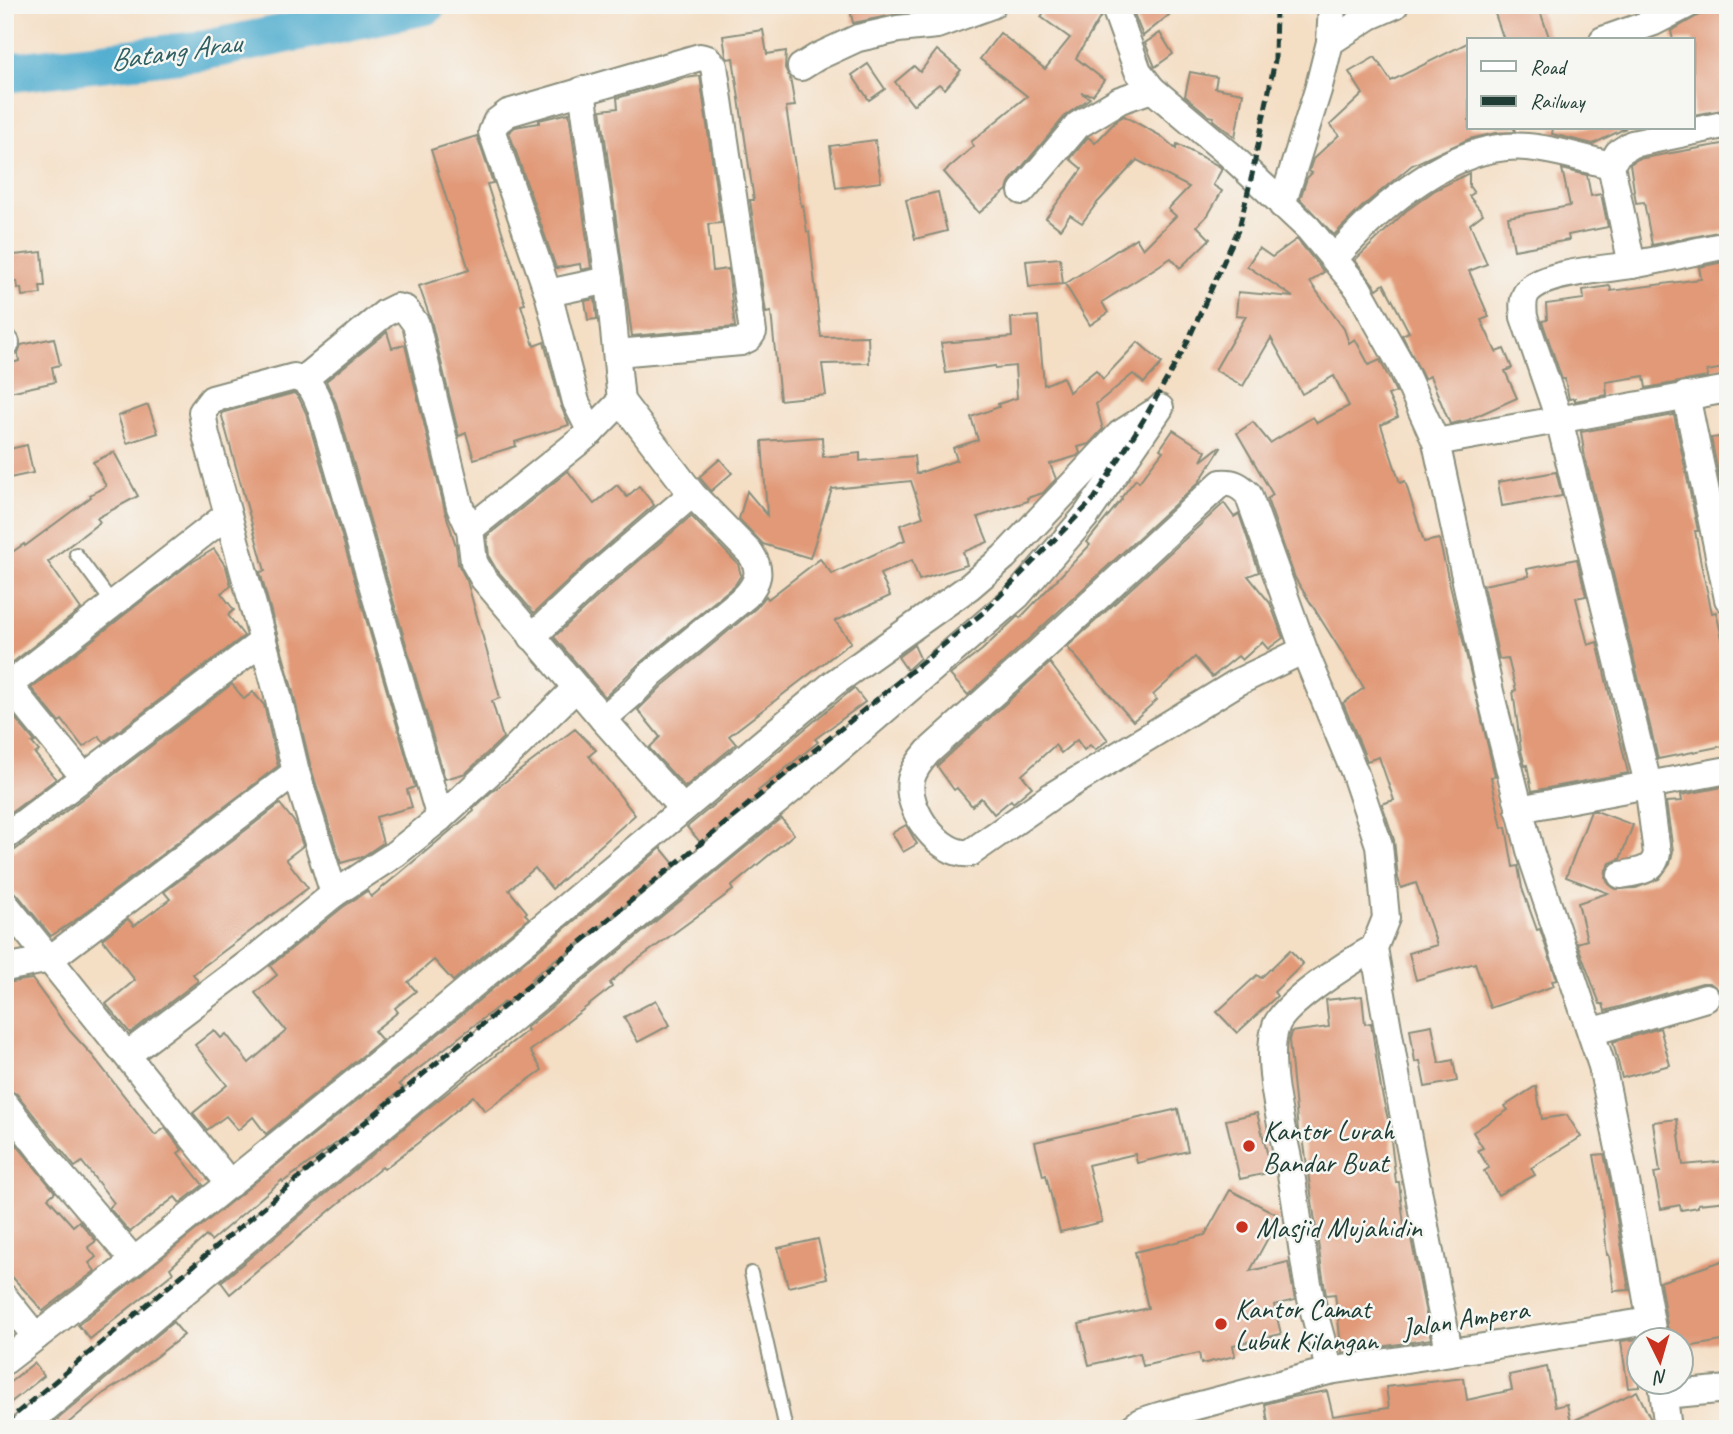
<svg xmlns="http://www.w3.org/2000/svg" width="1733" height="1434" font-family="Caveat,sans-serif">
	<rect width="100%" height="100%" fill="#f6f6f2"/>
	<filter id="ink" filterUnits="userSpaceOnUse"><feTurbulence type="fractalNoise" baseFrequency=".0143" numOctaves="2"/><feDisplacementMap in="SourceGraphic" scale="14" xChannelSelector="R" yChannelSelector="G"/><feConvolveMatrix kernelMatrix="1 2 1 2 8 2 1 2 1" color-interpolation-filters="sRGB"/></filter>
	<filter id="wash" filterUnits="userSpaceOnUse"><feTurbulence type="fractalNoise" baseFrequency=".00686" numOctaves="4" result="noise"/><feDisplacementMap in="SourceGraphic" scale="28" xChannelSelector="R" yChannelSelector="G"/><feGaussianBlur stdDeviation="1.57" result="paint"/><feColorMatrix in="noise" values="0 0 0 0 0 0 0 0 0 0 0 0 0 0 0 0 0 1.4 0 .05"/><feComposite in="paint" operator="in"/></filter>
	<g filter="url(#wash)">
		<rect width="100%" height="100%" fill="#f4dec4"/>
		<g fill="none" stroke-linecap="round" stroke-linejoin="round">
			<polyline stroke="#51adcf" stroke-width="40" points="5,73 206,50 426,5"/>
		</g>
		<g id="blocks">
			<g fill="#e19977">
				<polygon points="849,5 902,5 903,13 853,23"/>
				<polygon points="1048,5 1083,5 1101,16 1076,58 1104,80 1093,95 1081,93 1090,98 1066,115 1010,181 1007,190 979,213 944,172 974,146 971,142 1027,96 980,59 1000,33 1045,69 1070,38 1041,17"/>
				<polygon points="1140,5 1161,5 1169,15 1143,36 1133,11"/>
				<polygon points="1492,5 1538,5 1550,40 1504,40"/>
				<polygon points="1704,5 1728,5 1728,89 1721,90 1728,109 1693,115 1693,40 1673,40 1671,31 1699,15 1705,14"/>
				<polygon points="763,30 767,54 786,51 785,68 790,78 795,106 786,107 801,206 803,205 807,232 809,232 821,337 868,336 869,363 822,364 826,395 780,400 771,312 766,313 750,200 754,200 733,58 728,59 726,56 723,36"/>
				<polygon points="1160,33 1173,54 1155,67 1145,43"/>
				<polygon points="1469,42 1469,128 1514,128 1515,132 1496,133 1469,139 1412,165 1363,206 1334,235 1300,199 1307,178 1312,173 1309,171 1313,159 1339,135 1330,125 1363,94 1349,72 1375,57 1391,81"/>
				<polygon points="937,50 961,70 945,89 939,84 913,105 895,82 914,66 920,72"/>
				<polygon points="868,64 885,89 869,100 852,75"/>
				<polygon points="1190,72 1217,77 1215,88 1243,93 1235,137 1213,120 1214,117 1209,116 1185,96"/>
				<polygon points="700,76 721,223 708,224 713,271 728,269 735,327 632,336 601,110 618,108 617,98 686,78"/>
				<polygon points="569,113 591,268 581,270 580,264 556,268 509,132 515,127 539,123 539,120"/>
				<polygon points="1124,116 1161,136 1176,149 1177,144 1219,166 1222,169 1213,185 1222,191 1208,215 1197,226 1210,239 1180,268 1171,258 1102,302 1108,313 1090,325 1065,284 1136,238 1143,249 1176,216 1168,209 1189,187 1137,160 1097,203 1082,223 1070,215 1060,229 1046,218 1082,169 1070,159 1088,137 1095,143 1117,120"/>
				<polygon points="1553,128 1626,128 1593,144 1552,134"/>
				<polygon points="477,136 493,183 487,184 525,304 521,305 534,346 544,342 561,406 569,425 515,442 516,446 474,459 466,433 459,436 431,320 419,286 469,270 431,150"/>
				<polygon points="875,140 881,182 836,188 830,146"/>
				<polygon points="1728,143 1728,230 1652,245 1644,202 1636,203 1630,164 1638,159"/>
				<polygon points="1562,169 1587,175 1591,196 1601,194 1608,227 1568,235 1569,240 1514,250 1508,217 1570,206"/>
				<polygon points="1469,173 1469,186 1474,193 1469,196 1483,214 1470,224 1487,264 1469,271 1489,317 1481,320 1496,352 1504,349 1512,368 1505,371 1517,398 1468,420 1450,424 1430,376 1424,379 1402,335 1409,332 1384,284 1377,289 1355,260 1406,211 1435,190"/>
				<polygon points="938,192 947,231 915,239 906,200"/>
				<polygon points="1297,239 1324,272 1310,282 1344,329 1349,343 1355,339 1369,365 1380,360 1396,392 1388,395 1398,417 1381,425 1400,483 1405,481 1424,542 1439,539 1495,776 1491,777 1502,828 1506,827 1513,867 1518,866 1522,888 1537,930 1540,929 1557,980 1552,981 1554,986 1490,1008 1475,963 1416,980 1409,953 1437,945 1416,883 1401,888 1398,878 1394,840 1382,804 1394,800 1379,757 1367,761 1343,703 1364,688 1295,578 1267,499 1273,495 1237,433 1253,422 1270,443 1313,417 1317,423 1349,406 1334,376 1302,394 1271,338 1243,386 1215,370 1246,316 1236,315 1238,292 1293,297 1247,266 1259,248 1272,257"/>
				<polygon points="42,252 45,286 40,286 41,294 22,296 21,288 18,289 17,281 7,282 5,256"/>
				<polygon points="1060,258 1063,284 1029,287 1026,261"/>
				<polygon points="1728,261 1728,363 1724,364 1724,368 1707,371 1708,377 1646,388 1644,376 1606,382 1607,395 1575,401 1575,398 1569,399 1565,379 1562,379 1542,321 1547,320 1546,304 1584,299 1583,290 1610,286 1611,291 1701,279 1699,267"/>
				<polygon points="595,299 597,319 588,320 585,301"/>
				<polygon points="1038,316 1044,385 1063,377 1069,392 1096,370 1103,379 1138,342 1162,363 1144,383 1133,374 1096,404 1103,429 1089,444 1078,447 1080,453 1077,456 1050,464 1056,479 1043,493 1027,498 1028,501 978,517 988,542 963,552 967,565 919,580 912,560 880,574 890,596 835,621 851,642 729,736 736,744 685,787 649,748 660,737 638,710 662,686 756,608 766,596 768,599 820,559 832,574 905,540 900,525 923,517 911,481 832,489 810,558 763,544 739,519 747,491 767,515 762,441 822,437 823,457 860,453 860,461 914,456 916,474 957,460 953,448 978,440 971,417 999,407 998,404 1017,398 1015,366 995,368 995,366 946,373 941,343 1012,337 1011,318"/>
				<polygon points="387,332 392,348 405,345 445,511 456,546 458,564 467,581 500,698 492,701 503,738 466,773 445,779 336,403 326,381"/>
				<polygon points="54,338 60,365 52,367 55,382 5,393 5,365 19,361 18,353 21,345"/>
				<polygon points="294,393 299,398 306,413 415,787 407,790 412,807 376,817 383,843 362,857 341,863 311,768 292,688 260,572 265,571 221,413"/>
				<polygon points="148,405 158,433 127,443 118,416"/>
				<polygon points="1674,415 1698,531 1695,531 1701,564 1712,613 1716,612 1728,664 1728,706 1724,707 1728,724 1728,745 1658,759 1585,458 1581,432"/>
				<polygon points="1173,430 1206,451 1201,461 1219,447 1221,448 1199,482 968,695 950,675 982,650 1018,616 1020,618 1090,545 1087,542 1122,499 1121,498 1136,479 1139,482 1163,451 1160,449"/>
				<polygon points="1728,436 1728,520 1711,438"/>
				<polygon points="27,445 33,473 5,479 5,450"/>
				<polygon points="114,452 138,496 97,518 100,522 48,562 81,609 8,666 5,666 5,557 24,544 25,546 91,497 90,495 106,486 93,462"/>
				<polygon points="720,459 732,473 711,491 699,477"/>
				<polygon points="568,471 594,504 617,485 627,497 639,486 654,505 585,565 534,613 496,569 489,557 487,536"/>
				<polygon points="1556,472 1562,496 1502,506 1498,482"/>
				<polygon points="1224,503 1234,517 1239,514 1259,572 1248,576 1270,603 1283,638 1268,649 1262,642 1242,660 1238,656 1212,677 1195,657 1153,695 1157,700 1133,721 1067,647"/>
				<polygon points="691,516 738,564 741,575 735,585 641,662 605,697 554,637 606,589"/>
				<polygon points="214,549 226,567 231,586 221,593 234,610 228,615 244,636 104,742 99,736 83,747 62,720 59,722 31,688 189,564"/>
				<polygon points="1577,559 1586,596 1576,598 1588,645 1597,642 1628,773 1532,791 1527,765 1525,766 1521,750 1513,691 1516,690 1508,658 1499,659 1483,585 1529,576 1527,569"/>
				<polygon points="914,645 920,658 907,670 898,657"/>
				<polygon points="1050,663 1108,740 1095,750 1090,745 1084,750 1077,740 1061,753 1055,745 1022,775 1032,787 1013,803 1011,800 994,814 981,798 972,806 957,788 954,790 937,766"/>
				<polygon points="232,684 244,699 253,692 264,705 278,766 77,919 51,936 17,894 8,889 5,884 5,852 15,850"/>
				<polygon points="854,688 865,702 815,739 818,742 758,791 761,794 701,843 687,827"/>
				<polygon points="5,706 35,742 32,743 39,751 35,754 56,779 5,817"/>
				<polygon points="575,729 596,750 589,756 635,815 552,889 535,868 509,890 527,912 525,914 529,918 453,981 434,960 408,982 416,991 395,1008 398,1012 374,1031 382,1040 266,1134 253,1117 238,1130 226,1116 207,1130 193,1113 227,1085 195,1045 214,1030 221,1038 226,1034 249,1063 286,1031 255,993 277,975 270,966 343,907 367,891 371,897 474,811 473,809 490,793"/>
				<polygon points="1728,786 1728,988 1719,990 1710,983 1702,983 1605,1011 1603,1004 1600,1004 1577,943 1587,940 1578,903 1608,893 1566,877 1591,811 1596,811 1633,825 1620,859 1610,863 1606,870 1605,877 1609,884 1615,889 1636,888 1659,879 1670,864 1673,851 1666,802 1682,801 1681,795"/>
				<polygon points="280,804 295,823 303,846 286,859 308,888 193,974 198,981 130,1033 106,1004 135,980 102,939 128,919 134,926 170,899 164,892"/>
				<polygon points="781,818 794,834 731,887 733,890 629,966 610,983 612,987 530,1051 542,1070 485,1111 473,1096 419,1142 384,1169 382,1167 230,1294 221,1282 423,1112 528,1030 526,1028"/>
				<polygon points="906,825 917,844 903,852 892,833"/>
				<polygon points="661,848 675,865 560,959 558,957 531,979 533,981 506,1004 504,1002 399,1084 403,1088 343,1138 283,1182 282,1180 211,1241 206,1236 170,1268 173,1273 90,1339 78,1325 417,1052"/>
				<polygon points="1290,950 1303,964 1274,992 1277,996 1237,1033 1217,1012 1257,975 1261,978"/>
				<polygon points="32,979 70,1031 92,1055 155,1135 165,1128 182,1150 178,1153 203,1185 180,1203 175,1197 130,1232 109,1208 114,1203 82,1162 75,1167 17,1094 5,1089 5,983"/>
				<polygon points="1362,996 1365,1024 1371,1023 1381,1089 1389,1124 1396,1182 1399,1182 1405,1234 1410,1233 1431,1339 1342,1353 1335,1294 1326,1295 1322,1271 1303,1137 1300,1138 1298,1130 1289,1040 1291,1032 1329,1027 1326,1000"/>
				<polygon points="656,1000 670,1025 638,1042 624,1017"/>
				<polygon points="1432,1025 1439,1063 1453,1060 1457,1081 1425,1087 1420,1061 1415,1062 1410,1029"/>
				<polygon points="1660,1028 1670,1065 1622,1078 1613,1042"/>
				<polygon points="1536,1086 1542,1119 1567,1115 1581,1137 1531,1168 1535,1175 1498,1195 1484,1171 1489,1168 1478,1150 1483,1148 1473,1132 1508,1110 1505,1106"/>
				<polygon points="1178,1109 1188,1151 1137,1163 1135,1154 1088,1165 1102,1222 1060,1232 1046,1175 1043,1176 1035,1142"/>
				<polygon points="1257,1113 1272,1172 1240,1179 1226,1120"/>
				<polygon points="1677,1119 1683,1165 1728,1161 1728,1201 1698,1204 1698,1207 1681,1210 1680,1205 1661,1209 1654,1173 1660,1172 1653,1122"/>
				<polygon points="5,1130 55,1192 48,1198 73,1226 79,1221 96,1241 88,1247 96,1257 89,1263 95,1271 43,1311 5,1269"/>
				<polygon points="1604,1154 1612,1190 1629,1290 1614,1291 1609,1255 1607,1255 1600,1188 1594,1155"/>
				<polygon points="1230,1190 1280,1216 1250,1271 1288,1262 1295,1300 1274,1305 1281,1334 1233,1345 1235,1356 1201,1364 1199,1353 1143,1366 1140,1353 1089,1365 1079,1324 1148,1308 1135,1252 1205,1235"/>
				<polygon points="818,1239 827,1278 788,1287 778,1248"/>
				<polygon points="1728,1259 1728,1340 1681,1348 1681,1340 1670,1340 1669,1337 1660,1282"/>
				<polygon points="173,1322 184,1335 127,1379 104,1393 61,1429 46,1429"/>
				<polygon points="1638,1339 1639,1387 1628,1388 1621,1341"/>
				<polygon points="34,1363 44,1376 5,1407 5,1386"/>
				<polygon points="1547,1367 1555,1407 1567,1404 1571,1422 1637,1391 1651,1420 1652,1429 1269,1429 1265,1404 1292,1397 1327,1391 1333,1416 1389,1408 1386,1387 1464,1378 1467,1400 1512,1390 1509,1375"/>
			</g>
		</g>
	</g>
	<g filter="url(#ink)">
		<use href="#blocks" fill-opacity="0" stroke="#8a8e7c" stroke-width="2"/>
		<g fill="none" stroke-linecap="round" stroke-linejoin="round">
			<defs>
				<g id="lane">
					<polyline points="76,554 113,604"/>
					<polyline points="751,1273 786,1429"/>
				</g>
				<g id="street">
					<polyline points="1114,5 1138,71 1152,89 1229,154 1308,228 1358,288 1400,363 1436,442 1490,692 1531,854 1602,1066 1627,1187 1654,1340"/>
					<polyline points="1603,40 1654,22 1687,5"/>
					<polyline points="1330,42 1332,5"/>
					<polyline points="801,67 817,57 858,38 898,29 937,25 992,5"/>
					<path d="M582,90L609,280L621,401L692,494L751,554C762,571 758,582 746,596L651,674L631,695L603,719L682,808"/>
					<polyline points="1022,191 1078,125 1120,100 1152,89"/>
					<polyline points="1282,205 1318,90 1330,42 1370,16 1395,5"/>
					<path d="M1335,258C1380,206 1454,141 1527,147C1555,149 1584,159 1611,165"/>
					<polyline points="1632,265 1611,165 1618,153 1632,144 1728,124"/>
					<polyline points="548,293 609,280"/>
					<polyline points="5,343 6,343"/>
					<polyline points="617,353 741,342 749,338 753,332 714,66 708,59 700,57 508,113 496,122 492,132 548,293 576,402 591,432 621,401"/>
					<polyline points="304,379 385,313 397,307 405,309 416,324 460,507 470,529"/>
					<polyline points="1686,395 1728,599"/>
					<polyline points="591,432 470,529 474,562 483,578 603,719"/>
					<polyline points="1436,442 1728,389"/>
					<polyline points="532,637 595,577 692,494"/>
					<path d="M1304,650L1238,682L1050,797L970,853C940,857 905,809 911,780C913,770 921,760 928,752L1028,662L1221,483C1233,482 1239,485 1248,494L1304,650L1354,771L1379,845L1386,918L1374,948L1398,1086L1449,1351"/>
					<polyline points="5,681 84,777"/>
					<polyline points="9,685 227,515"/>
					<polyline points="1519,809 1728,770"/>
					<polyline points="5,837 263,641"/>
					<path d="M1621,875C1637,872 1654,872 1657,853L1648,784L1559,419L1524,317C1523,308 1522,298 1528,291C1544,272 1608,269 1632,265C1664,259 1696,251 1728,245"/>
					<path d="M334,894L296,772L277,692L206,435L202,412L212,399L294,377C311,381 315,393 321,408L440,818"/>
					<polyline points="5,904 230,1184"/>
					<polyline points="5,968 50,959 296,772"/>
					<polyline points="1591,1032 1706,998"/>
					<polyline points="127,1055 258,956 334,894 395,854 440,818 500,763 576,688"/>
					<polyline points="5,1104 54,1167 134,1261"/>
					<polyline points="5,1298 36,1337"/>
					<polyline points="5,1361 134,1261 407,1040 834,683 969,587 1004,557 1120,434 1153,413"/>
					<path d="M1329,1371C1324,1344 1314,1317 1309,1289C1301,1247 1297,1205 1289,1163C1282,1128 1264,1059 1276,1026C1284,1003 1351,961 1374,948"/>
					<polyline points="1662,1382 1668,1429"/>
					<polyline points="1665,1395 1728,1389"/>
					<polyline points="21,1429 413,1100 803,780 1017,596 1085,517 1160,408"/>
					<polyline points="1131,1429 1140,1422 1162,1415 1329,1371 1650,1321"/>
				</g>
			</defs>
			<use href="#lane" stroke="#8a8e7c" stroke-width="16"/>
			<use href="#street" stroke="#8a8e7c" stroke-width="30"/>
			<use href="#lane" stroke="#fff" stroke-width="12"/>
			<use href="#street" stroke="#fff" stroke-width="26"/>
			<polyline stroke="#1f3d34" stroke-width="5" stroke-dasharray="10 5" stroke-linecap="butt" points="5,1423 646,888 985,611 1094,499 1144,419 1185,347 1239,228 1252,175 1275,60 1276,5"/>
		</g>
	</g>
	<g fill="#c8321e" stroke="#f6f6f2" stroke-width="2.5">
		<circle cx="1249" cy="1146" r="7"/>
		<circle cx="1242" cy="1227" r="7"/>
		<circle cx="1221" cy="1324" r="7"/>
	</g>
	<g text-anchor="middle" stroke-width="5" stroke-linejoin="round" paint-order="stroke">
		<g font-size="28" fill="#1f3d34" stroke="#f6f6f2" text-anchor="start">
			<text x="1263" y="1140">Kantor Lurah<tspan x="1263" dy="32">Bandar Buat</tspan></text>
			<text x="1256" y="1237">Masjid Mujahidin</text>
			<text x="1235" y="1318">Kantor Camat<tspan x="1235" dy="32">Lubuk Kilangan</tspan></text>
		</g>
		<g font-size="28" fill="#1f3d34" stroke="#f6f6f2">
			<text transform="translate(1465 1318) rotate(-9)" y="10">Jalan Ampera</text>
		</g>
		<g font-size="30" font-style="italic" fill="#2e5f62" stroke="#f6f6f2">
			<text transform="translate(175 51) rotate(-8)" y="10">Batang Arau</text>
		</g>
	</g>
	<rect width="1733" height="1434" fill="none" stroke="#f6f6f2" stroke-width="28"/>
	<rect x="1467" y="38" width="228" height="91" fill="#f6f6f2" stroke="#a0aca6" stroke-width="2"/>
	<rect x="1481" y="61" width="35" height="10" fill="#ffffff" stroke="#a0aca6" stroke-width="2"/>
	<text x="1530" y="74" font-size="21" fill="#1f3d34">Road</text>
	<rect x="1481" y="96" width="35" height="10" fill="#1f3d34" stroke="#a0aca6" stroke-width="2"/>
	<text x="1530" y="108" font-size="21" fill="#1f3d34">Railway</text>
	<g transform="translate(1660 1361) rotate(175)"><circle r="33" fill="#f6f6f2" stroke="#a0aca6" stroke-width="2"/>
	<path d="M0-5L12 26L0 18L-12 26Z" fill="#c8321e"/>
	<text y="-10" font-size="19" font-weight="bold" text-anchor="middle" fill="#1f3d34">N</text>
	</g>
</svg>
